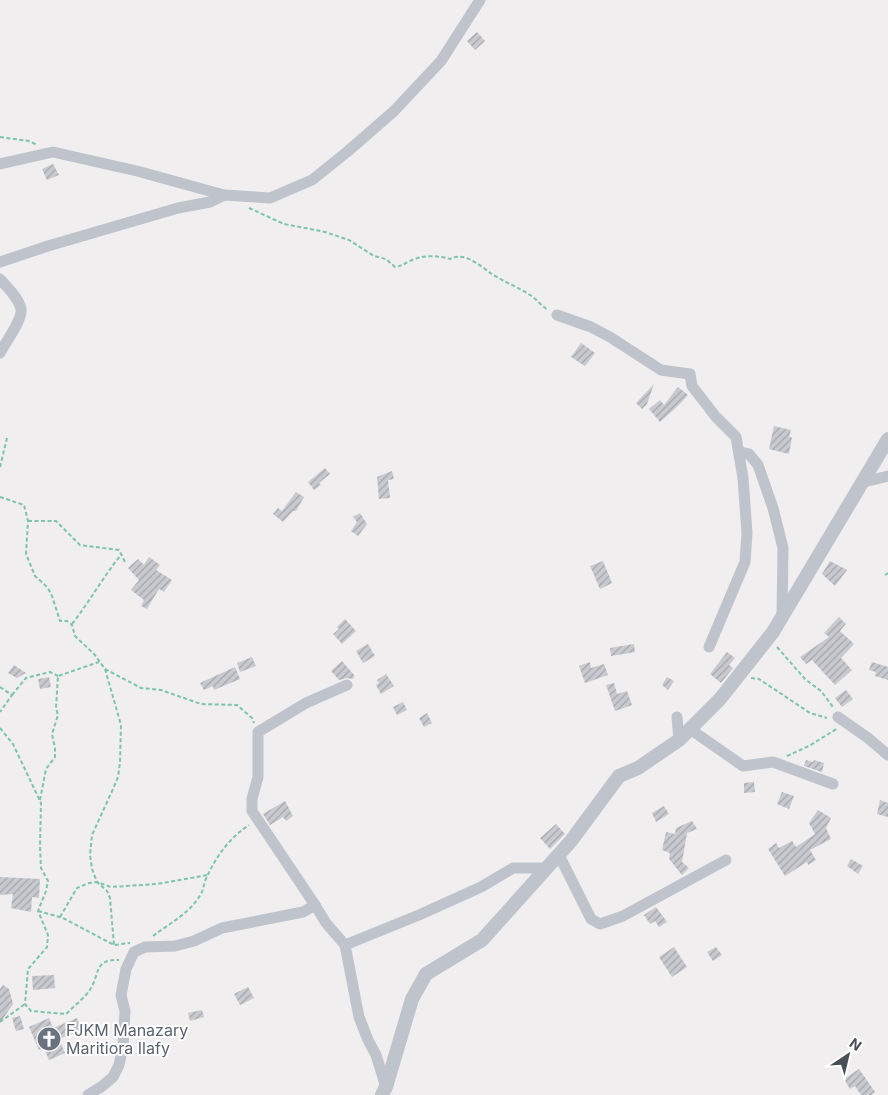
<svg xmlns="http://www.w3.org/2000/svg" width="888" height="1095" font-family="Inter,sans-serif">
	<defs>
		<pattern id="building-hatch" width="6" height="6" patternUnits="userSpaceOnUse" patternTransform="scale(1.25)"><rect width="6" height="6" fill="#c9cad0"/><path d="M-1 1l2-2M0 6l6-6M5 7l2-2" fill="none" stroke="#a5a6ac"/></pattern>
	</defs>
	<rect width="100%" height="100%" fill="#f0eeee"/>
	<g fill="url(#building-hatch)">
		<polygon points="477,32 485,41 475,50 467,41"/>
		<polygon points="53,164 59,175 47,180 42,169"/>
		<polygon points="581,343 595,353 585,366 571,357"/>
		<polygon points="654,384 647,404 642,409 636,403"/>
		<polygon points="678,387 688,395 680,404 660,422 649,409 660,400 664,405"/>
		<polygon points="774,426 791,430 789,437 792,437 789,454 769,449"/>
		<polygon points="325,468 330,474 319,483 321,485 314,490 308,482"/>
		<polygon points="392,471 394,479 388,480 390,498 379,499 377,477"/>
		<polygon points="296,492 304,497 296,511 293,511 283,522 273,514 278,508 282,511"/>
		<polygon points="360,513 367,524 358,536 351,531 357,522 353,517"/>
		<polygon points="149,557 160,565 156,570 172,580 164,592 159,589 147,609 141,606 144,600 131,590 139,580 128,568 138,559 144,565"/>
		<polygon points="603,561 612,583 600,589 590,566"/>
		<polygon points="830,561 847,570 835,586 822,574"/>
		<polygon points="839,617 846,624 840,631 854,644 841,658 852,670 835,685 812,660 806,664 800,657 829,637 824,633"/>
		<polygon points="345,619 356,631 342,644 333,634 339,629 337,627"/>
		<polygon points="368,644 375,656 363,663 356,651"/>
		<polygon points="634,644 635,652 611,656 610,648"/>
		<polygon points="727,652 735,658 729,665 733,668 721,683 710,674"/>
		<polygon points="252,657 256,666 240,672 237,663"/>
		<polygon points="342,661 354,675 354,678 352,679 347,678 339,680 331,671"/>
		<polygon points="590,662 591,668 604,664 608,675 585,683 579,666"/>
		<polygon points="872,662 888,667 888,680 875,676 876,672 869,670"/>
		<polygon points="14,665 26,673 17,678 8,673"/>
		<polygon points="235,667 240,679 214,690 213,686 204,690 200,683"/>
		<polygon points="386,674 394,686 381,694 376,685 379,683 377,680"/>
		<polygon points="49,677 51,687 40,689 38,679"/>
		<polygon points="667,677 674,681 668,690 662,685"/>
		<polygon points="614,683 617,694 627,691 632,705 615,711 606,685"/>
		<polygon points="846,690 853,699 842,707 835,698"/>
		<polygon points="403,702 407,710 397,715 393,707"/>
		<polygon points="427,713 432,723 424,727 419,718"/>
		<polygon points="806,760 813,762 814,760 824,763 822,772 804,766"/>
		<polygon points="754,782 755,792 744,793 744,783"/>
		<polygon points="782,792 794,796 789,809 777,804"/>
		<polygon points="880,800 888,803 888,817 877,814"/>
		<polygon points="285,801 293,816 286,821 283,817 270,825 263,814"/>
		<polygon points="664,806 669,814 656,822 652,813"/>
		<polygon points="818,810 831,818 826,828 831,839 810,850 816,860 808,865 807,862 785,876 768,849 776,843 779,848 792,841 796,847 815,834 809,823"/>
		<polygon points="692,821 697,829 687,833 682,862 689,868 682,875 669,859 670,853 662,850 666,832 675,834 676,828"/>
		<polygon points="556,824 565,834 550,849 540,838"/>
		<polygon points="851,859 863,866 858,874 847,866"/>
		<polygon points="0,877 40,879 39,898 32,897 31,912 11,908 13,894 0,895"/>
		<polygon points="656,907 667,922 659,927 655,921 650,924 644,915"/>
		<polygon points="674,947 687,967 672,977 659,957"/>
		<polygon points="716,947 722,955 713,961 707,952"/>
		<polygon points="54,975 55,988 33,990 32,976"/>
		<polygon points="3,985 9,989 13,1004 0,1023 0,989"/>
		<polygon points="248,987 254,998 240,1005 234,994"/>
		<polygon points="202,1010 204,1017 190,1021 188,1013"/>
		<polygon points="20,1016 24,1029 16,1031 12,1018"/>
		<polygon points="49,1018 53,1028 77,1018 82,1030 59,1039 65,1053 49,1060 44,1048 39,1050 29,1027"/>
		<polygon points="859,1069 875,1092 871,1095 861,1095 855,1086 850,1089 844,1079"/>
	</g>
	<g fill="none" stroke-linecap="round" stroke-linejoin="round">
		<g stroke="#7cc4aa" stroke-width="2" stroke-dasharray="4 2.5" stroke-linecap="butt">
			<polyline points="0,137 29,141 37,145"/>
			<path d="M249,208L284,224L325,232L349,240L374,256L386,259L395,267C401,266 404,264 410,261C422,255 437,255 450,259C465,251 480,266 492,274C504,282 518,287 530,295C537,299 541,306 548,310"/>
			<polyline points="0,467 7,438"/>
			<polyline points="0,497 24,505 28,521 26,554 35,576 45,585 51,593 60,621 67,621 72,625 75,636 94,654 105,669 141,688 161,690 201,704 237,705 252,718 254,723"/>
			<polyline points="28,521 56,521 80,545 119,550 126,564"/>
			<polyline points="885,575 888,573"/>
			<path d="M72,624C90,601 103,577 121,555"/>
			<polyline points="777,647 805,679 821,691 833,707"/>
			<polyline points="105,669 121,725 120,763 118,777 113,789 92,835 90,855 92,869 97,882 107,891 110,898 114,945"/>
			<polyline points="751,678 759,679 810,713 827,718"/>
			<polyline points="0,687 12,695 0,712"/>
			<polyline points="12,695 26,678 50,672 58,676"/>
			<path d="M0,728L13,744L41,803L40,846L41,868L48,881L46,891L38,911L48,935L47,947L28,969L25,1004L31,1011L66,1014C74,1006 86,997 91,988C100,973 94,959 119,960"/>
			<polyline points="787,756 809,746 838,728"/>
			<polyline points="40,800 46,769 55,757 55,748 52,734 58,715 56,708 58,676 99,662"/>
			<polyline points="38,911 63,918 114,945 130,943"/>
			<polyline points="60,917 77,888 89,883 97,882 111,887 157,884 208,875"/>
			<path d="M153,936C170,923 192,912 202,892C203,889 204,885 205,881C215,858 228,839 249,825"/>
			<polyline points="0,1022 25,1004"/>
		</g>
		<g stroke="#bec3cc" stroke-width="11">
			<polyline points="0,164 53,152 137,171 224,195"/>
			<polyline points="0,262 48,246 178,208 210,202 224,195 270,198 312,180 347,152 394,111 441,61 480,0"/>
			<path d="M0,279C7,287 19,298 21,309C23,319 5,343 0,353"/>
			<polyline points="557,315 591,327 610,337 661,370 690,374 692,386 716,417 736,437 743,478 747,533 745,562 709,647"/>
			<polyline points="739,452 749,454 758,465 773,508 783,548 782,617"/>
			<polyline points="864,482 888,476"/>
			<polyline points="677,717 679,740"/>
			<polyline points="838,717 868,738 888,755"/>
			<polyline points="690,729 743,766 773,762 833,784"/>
			<polyline points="559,855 591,919 600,924 623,916 726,860"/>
			<polyline points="315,905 252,811 252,799 258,777 258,732 306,703 347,685"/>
			<polyline points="345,945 359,1017 368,1040 376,1055 386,1087"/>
			<polyline points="88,1095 101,1087 113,1077 119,1065 123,1047 125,1011 121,995 126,969 134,952 145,947 175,946 194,941 222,928 303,912 315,905 326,923 345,945 419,915 481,887 513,868 546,868"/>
		</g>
		<polyline stroke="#bec3cc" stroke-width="14" points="382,1095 386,1087 412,999 426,974 482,940 571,841 619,776 638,768 679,740 720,699 773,632 888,439"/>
	</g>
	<defs>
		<symbol id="church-disc" viewBox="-11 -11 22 22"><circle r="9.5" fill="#6b7280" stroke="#fff"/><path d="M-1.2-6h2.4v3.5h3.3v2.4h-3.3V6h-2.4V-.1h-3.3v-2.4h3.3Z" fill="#fff"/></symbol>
	</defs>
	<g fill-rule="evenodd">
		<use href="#church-disc" x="35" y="1025" width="28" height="28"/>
	</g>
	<g text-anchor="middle" stroke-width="4" stroke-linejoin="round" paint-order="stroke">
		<g font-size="16" fill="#5b616d" stroke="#fff" text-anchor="start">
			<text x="66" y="1036">FJKM Manazary<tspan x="66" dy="18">Maritiora Ilafy</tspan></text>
		</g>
	</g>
	<g transform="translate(848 1055) rotate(35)" stroke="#ffffff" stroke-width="4" paint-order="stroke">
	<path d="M0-4L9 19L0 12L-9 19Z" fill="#484f59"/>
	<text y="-8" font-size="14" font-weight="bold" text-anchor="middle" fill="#484f59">N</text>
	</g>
</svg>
